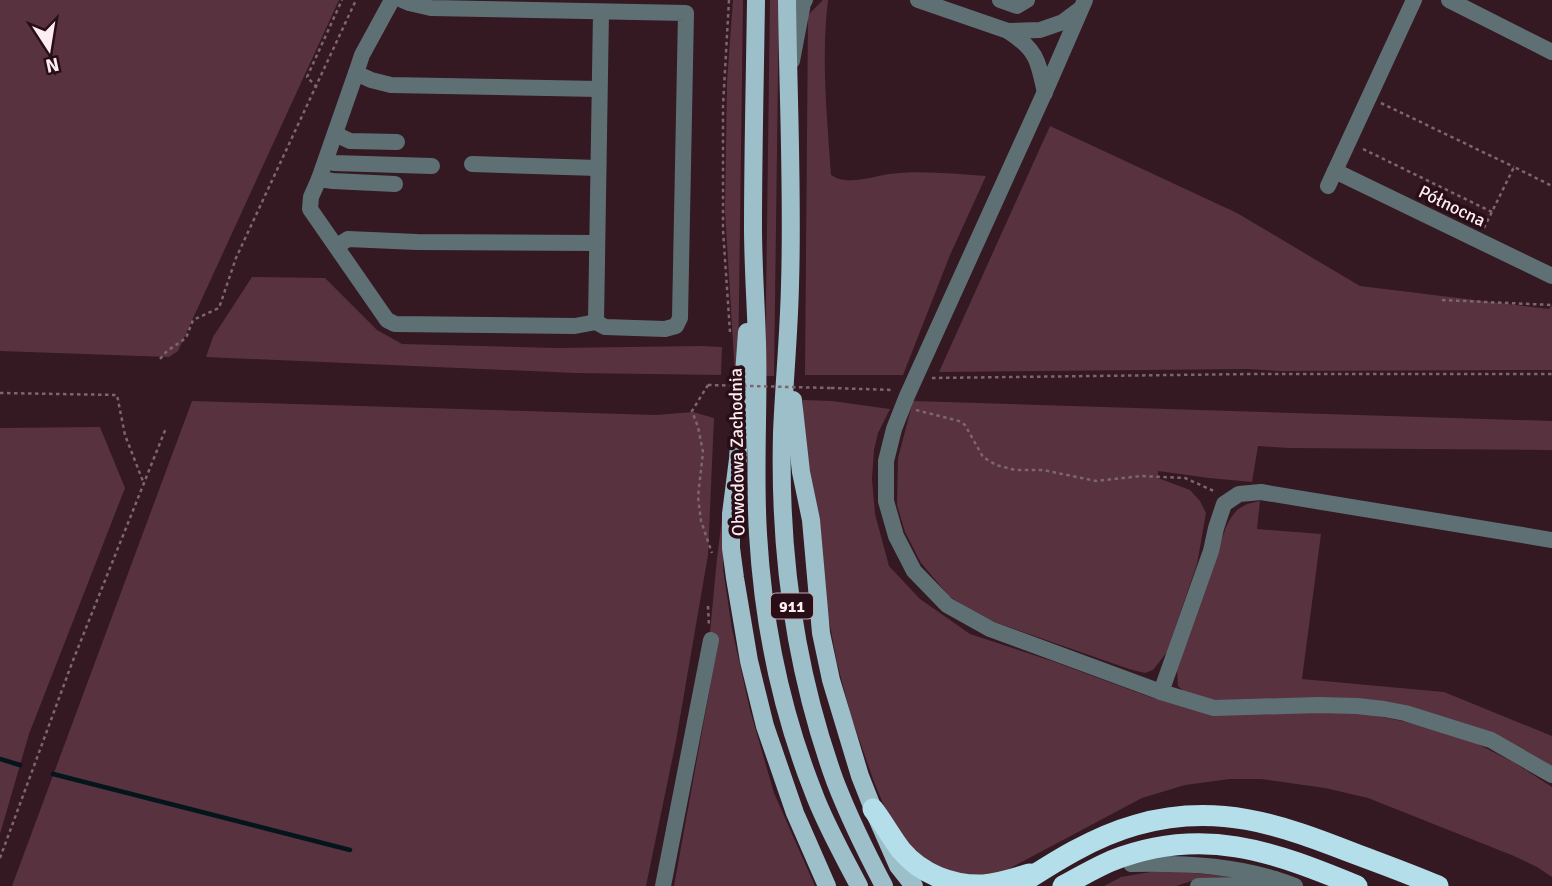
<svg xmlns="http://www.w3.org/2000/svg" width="1552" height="886" font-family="Signika,sans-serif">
	<rect width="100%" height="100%" fill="#341822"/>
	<g fill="#58323f">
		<polygon points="0,0 339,0 178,351 169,357 0,351"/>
		<polygon points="733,0 743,0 738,375 735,375 725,211 727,81"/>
		<polygon points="770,0 779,0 774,376 765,376"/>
		<path d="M823,0H828C821,58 827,117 831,175C847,186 871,177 889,174C921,170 954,174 986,176L950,255L903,375H805L808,15Z"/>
		<polygon points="1050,126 1237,213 1360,286 1549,309 1552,305 1552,370 1279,371 1248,369 939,372"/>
		<polygon points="252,277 325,278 377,330 402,344 556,348 701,346 722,347 721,375 575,373 206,357 213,337"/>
		<polygon points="803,400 832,401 890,409 878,433 874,450 872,479 875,514 889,566 920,599 970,634 1052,661 1150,697 1196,710 1351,711 1402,721 1466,738 1515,763 1552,787 1552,877 1537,867 1514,856 1368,798 1325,788 1261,779 1230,779 1185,785 1142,798 999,874 968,878 923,862 890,820 874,782 851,716 837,663 828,615 803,429"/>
		<polygon points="192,401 656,415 693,412 714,418 708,555 676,741 646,886 12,886"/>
		<polygon points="913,401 1552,421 1552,450 1288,448 1258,446 1252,482 1209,478 1158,471 1158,478 1190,490 1200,501 1206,513 1197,564 1167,652 1153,670 1145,673 1129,669 986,619 949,596 921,563 905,532 897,505 898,458"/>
		<polygon points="100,427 125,488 29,734 0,834 0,428"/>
		<path d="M1260,501L1257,529L1321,534L1302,679L1444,692L1552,736V771L1431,715L1218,702L1188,695L1178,686L1177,670L1226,527C1235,509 1240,505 1260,501Z"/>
		<polygon points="723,511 723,569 732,629 750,710 774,793 815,886 674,886 718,643 710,632 717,558"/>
		<polygon points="1162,870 1234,877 1230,880 1195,880 1176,886 1104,886 1121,877"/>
	</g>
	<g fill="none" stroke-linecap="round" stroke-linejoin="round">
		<g stroke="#04161b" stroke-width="4.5">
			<polyline points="0,759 20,765"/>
			<polyline points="53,774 350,850"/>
		</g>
		<g stroke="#7e666e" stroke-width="2.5" stroke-dasharray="3.5 3.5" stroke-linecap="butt">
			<polyline points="729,0 723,106 723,230 730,332"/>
			<polyline points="317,87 307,77 342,0"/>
			<polyline points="1381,103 1514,167"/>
			<polyline points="1363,149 1492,212"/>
			<polyline points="1484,228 1514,167 1552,186"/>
			<polyline points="1442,300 1552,305"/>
			<polyline points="160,359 167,351 186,338 193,320 219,308 236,258 356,0"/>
			<polyline points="932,378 1252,374 1552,374"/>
			<polyline points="708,385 692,411 698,427 703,452 698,497 701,521 712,553"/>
			<polyline points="831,388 894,390"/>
			<polyline points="0,393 117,395 125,435 144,484"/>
			<polyline points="916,410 959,421 965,425 983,457 996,465 1015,470 1043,470 1096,481 1141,476 1185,478 1216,492"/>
			<polyline points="708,606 709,627"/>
			<polyline points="0,858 72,663 166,428"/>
		</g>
		<g stroke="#5f7075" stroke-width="16">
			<polyline points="392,0 362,55 356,73 371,80 391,85 599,89"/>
			<polyline points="402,0 409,3 431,8 686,13 680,318 676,326 665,329 605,327 596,322 601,12"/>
			<polyline points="918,0 1008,31 1040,30 1063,22 1079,10"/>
			<polyline points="1000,0 1017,6 1027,0"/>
			<polyline points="1085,0 1048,85 907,396 894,429 886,461 886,501 896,536 914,571 947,605 990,629 1161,692 1214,708 1318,705 1357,706 1384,709 1405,713 1491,740 1552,775"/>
			<polyline points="1449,0 1552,52"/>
			<path d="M1008,31C1037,50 1038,60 1045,93"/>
			<polyline points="792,61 803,3 805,0"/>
			<polyline points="356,73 319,179 311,197 310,209 387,320 395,324 575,326 596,322"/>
			<polyline points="335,134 350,141 397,142"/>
			<polyline points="326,160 334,163 432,166"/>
			<polyline points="472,164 598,168"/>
			<polyline points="1335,171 1552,276"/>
			<polyline points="319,179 333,181 395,184"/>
			<polyline points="1328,186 1414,0"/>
			<polyline points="337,246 348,239 417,242 596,243"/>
			<polyline points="1161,692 1211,551 1216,528 1224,504 1239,494 1261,492 1552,540"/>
			<path d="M1131,864C1188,863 1241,865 1295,886"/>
			<polyline points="663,886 711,640"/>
			<polyline points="1198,886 1247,885 1275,879"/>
		</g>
		<g stroke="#9cbfc9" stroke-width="18">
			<path d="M756,0C755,76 753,151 753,227C753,266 756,305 757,343C759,407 754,470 758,534C763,621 781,710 813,791C825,824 843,855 859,886"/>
			<path d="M787,0C788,95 793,190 790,285C789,334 784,384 782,433C779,550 795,670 835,781C849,817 866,852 884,886"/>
			<polyline points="747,332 738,459 731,514 731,548 735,578 749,661 765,726 795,813 827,886"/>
			<polyline points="793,400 801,472 811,520 821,633 831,680 860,776 873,809 898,866 914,886"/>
		</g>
		<g stroke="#b4dfea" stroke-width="21">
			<path d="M873,809C883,822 891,837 901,850C921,874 952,886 983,885C999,884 1015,878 1030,874"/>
			<path d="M1017,886C1054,862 1093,837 1136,825C1216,802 1279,824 1353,853C1382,864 1410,874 1438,886"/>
			<path d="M1063,886C1079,877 1095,868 1111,861C1202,825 1272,851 1357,886"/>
		</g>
		<polyline stroke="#7e666e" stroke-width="2.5" stroke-dasharray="3.5 3.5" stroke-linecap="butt" points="708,385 831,388"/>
	</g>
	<g text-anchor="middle" stroke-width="7" stroke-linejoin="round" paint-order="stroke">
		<rect fill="#290e18" stroke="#bdaab0" stroke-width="2" x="771" y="593.5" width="42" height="25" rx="5"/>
		<g font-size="16" font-weight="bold" fill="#fdedf1">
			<text x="792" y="612">911</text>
		</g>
		<g font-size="18" fill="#fdedf1" stroke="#290e18">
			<text transform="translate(1452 206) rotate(26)" y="6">Północna</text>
			<text transform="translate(737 452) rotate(-91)" y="6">Obwodowa Zachodnia</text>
		</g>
	</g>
	<g transform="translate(49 49) rotate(168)" stroke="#290e18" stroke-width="5" paint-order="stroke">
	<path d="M0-5L12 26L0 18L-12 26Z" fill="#fdedf1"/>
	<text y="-10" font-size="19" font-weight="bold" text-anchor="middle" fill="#fdedf1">N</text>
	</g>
</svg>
